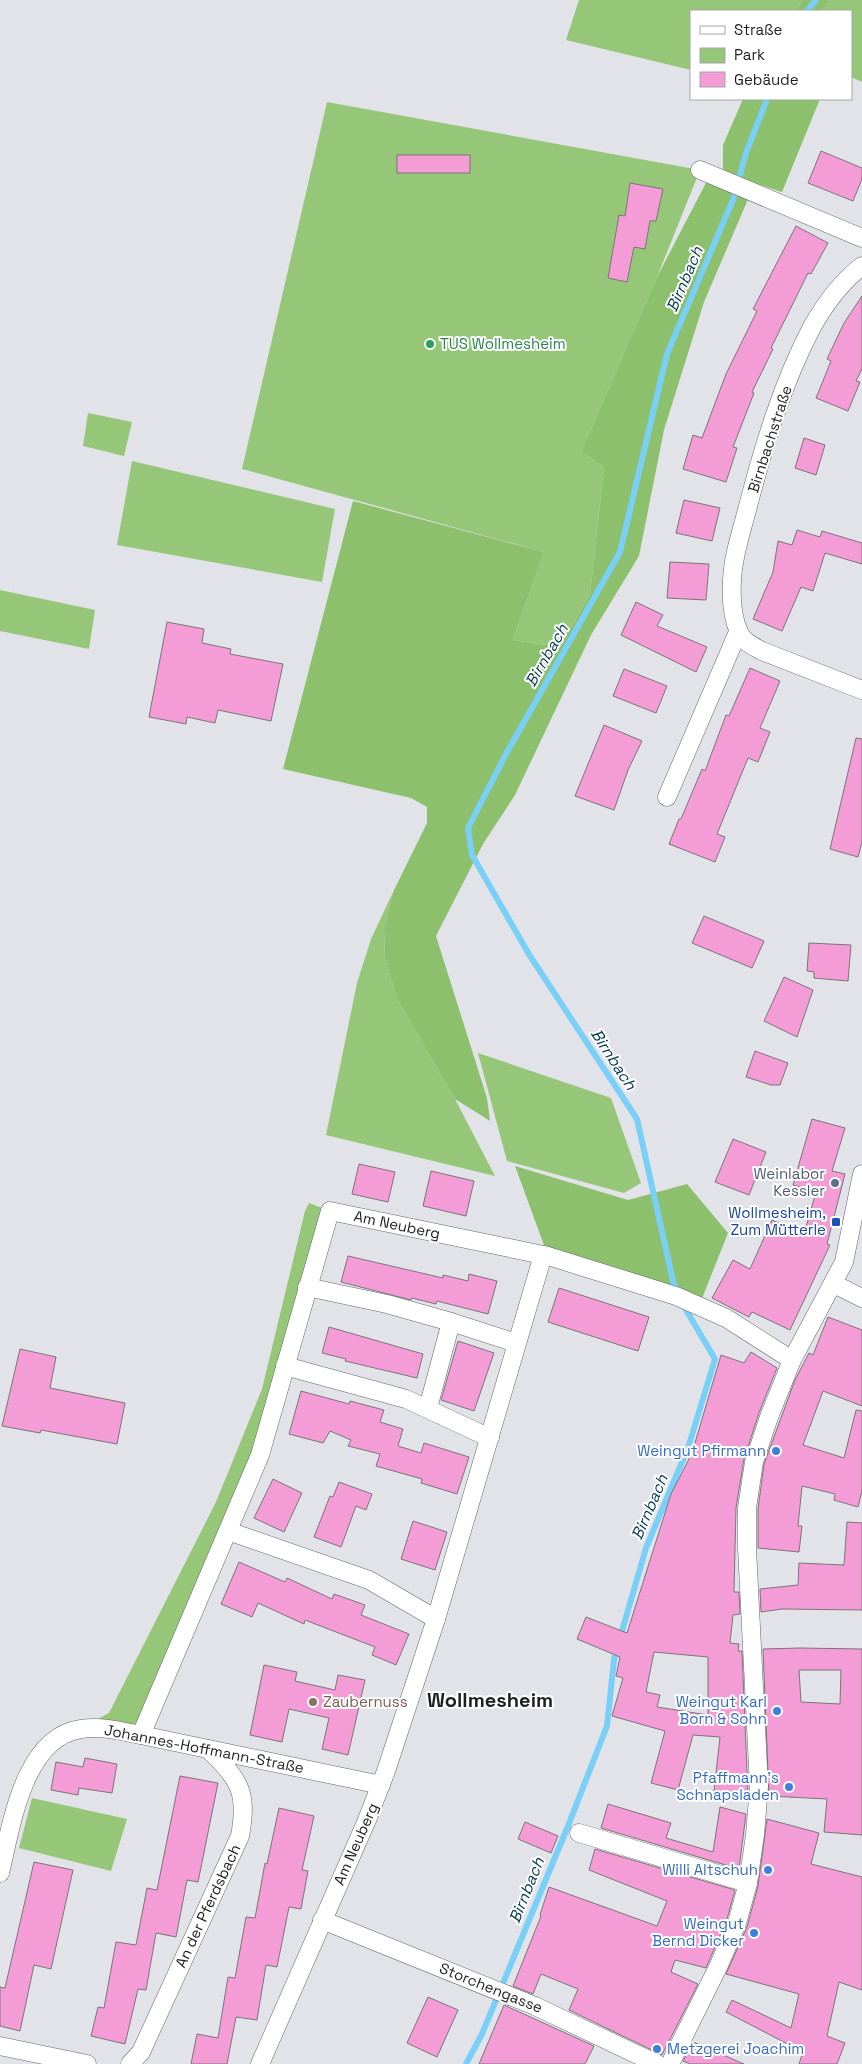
<svg xmlns="http://www.w3.org/2000/svg" width="862" height="2064" font-family="'Space Grotesk',sans-serif">
	<rect width="100%" height="100%" fill="#e2e3e9"/>
	<g fill="#96c678">
		<polygon points="579,0 802,0 795,11 691,11 691,70 566,40"/>
		<polygon points="830,0 862,0 862,82 851,77 851,11 822,11"/>
		<polygon points="327,102 700,170 657,277 581,452 604,467 590,594 560,647 513,640 544,552 242,469"/>
		<polygon points="88,413 132,422 124,456 83,446"/>
		<polygon points="132,461 335,509 322,582 117,545"/>
		<polygon points="0,590 95,610 89,649 0,631"/>
		<polygon points="394,890 384,927 385,959 397,999 455,1099 495,1176 326,1135 357,983 371,939"/>
		<polygon points="478,1053 611,1098 641,1183 624,1193 507,1161"/>
		<polygon points="309,1203 330,1211 265,1439 141,1735 79,1729 109,1713 216,1502 262,1389 305,1211"/>
		<polygon points="32,1798 127,1819 111,1871 19,1848"/>
	</g>
	<g fill="#8dc06d">
		<polygon points="802,0 830,0 822,11 795,11"/>
		<polygon points="743,99 820,99 782,192 723,173 723,145"/>
		<polygon points="708,179 749,197 704,302 664,430 639,556 591,635 515,795 483,844 436,936 487,1098 490,1121 455,1099 397,999 385,959 384,927 394,890 427,823 427,807 411,798 283,769 353,501 544,552 513,640 560,647 590,594 604,467 581,452 657,277"/>
		<polygon points="515,1166 628,1200 687,1184 728,1233 701,1301 548,1256"/>
	</g>
	<g fill="none" stroke-linecap="round" stroke-linejoin="round">
		<g stroke="#79cff6" stroke-width="6">
			<polyline points="807,11 816,0"/>
			<polyline points="678,1294 673,1281 637,1119 530,956 472,855 468,828 506,754 620,552 667,354 733,200 746,153 767,99"/>
			<polyline points="620,1638 646,1548 688,1448 715,1359 682,1303"/>
			<polyline points="466,2064 482,2034 568,1826 607,1726 614,1660 617,1647"/>
		</g>
	</g>
	<g fill="#f49cd5" stroke="#7a7578" fill-rule="evenodd">
		<polygon points="821,151 862,168 862,179 853,201 808,183"/>
		<rect x="397" y="155" width="73" height="18"/>
		<polygon points="630,183 663,189 656,221 650,221 645,249 634,247 627,282 608,278 619,215 625,216"/>
		<polygon points="796,226 828,243 811,274 808,273 771,348 773,349 752,392 754,393 733,447 737,448 726,482 683,469 693,435 702,438 726,374 757,311 753,309"/>
		<polygon points="862,296 862,369 856,381 860,382 848,411 816,398 831,361 827,359 844,323"/>
		<polygon points="804,438 825,445 816,475 795,468"/>
		<polygon points="684,500 720,508 712,541 676,533"/>
		<polygon points="797,530 820,537 822,531 862,543 862,564 825,553 813,591 801,587 782,631 753,619 773,572 778,541 792,545"/>
		<polygon points="670,562 709,564 706,600 667,598"/>
		<polygon points="636,602 663,615 657,626 707,647 696,672 621,635"/>
		<polygon points="167,622 204,629 202,643 231,649 230,654 283,664 271,721 218,710 215,723 187,717 186,724 149,717"/>
		<polygon points="750,668 780,681 760,728 770,732 758,762 748,758 717,834 725,837 715,862 669,844 679,819 681,819 702,769 705,771 726,715 729,716"/>
		<polygon points="624,669 667,686 656,713 613,696"/>
		<polygon points="604,725 642,741 628,770 614,810 575,796"/>
		<polygon points="856,738 862,739 862,842 858,857 830,849"/>
		<polygon points="704,916 764,941 752,968 692,943"/>
		<polygon points="809,943 851,945 848,981 814,978 814,972 807,971"/>
		<polygon points="784,977 813,990 797,1037 764,1021"/>
		<polygon points="755,1051 788,1063 780,1085 771,1085 746,1077"/>
		<polygon points="812,1119 845,1128 832,1171 845,1174 827,1244 830,1245 790,1330 752,1312 749,1317 712,1298 733,1260 750,1269 772,1220 804,1234 816,1192 793,1185"/>
		<polygon points="733,1139 766,1152 749,1195 715,1182"/>
		<polygon points="359,1164 395,1172 388,1202 352,1194"/>
		<polygon points="431,1171 474,1181 466,1216 423,1206"/>
		<polygon points="348,1256 443,1278 443,1275 468,1281 469,1274 497,1281 488,1314 437,1301 436,1304 412,1298 411,1300 341,1282"/>
		<polygon points="559,1288 649,1317 638,1351 548,1322"/>
		<polygon points="828,1317 862,1330 862,1406 823,1391 803,1445 844,1458 856,1410 862,1411 862,1491 858,1507 834,1500 835,1494 802,1486 798,1526 802,1526 799,1552 758,1548 758,1509 764,1464 795,1380 809,1353 813,1355"/>
		<polygon points="329,1327 423,1354 417,1378 345,1361 346,1359 322,1353"/>
		<polygon points="458,1341 494,1353 474,1411 441,1400"/>
		<polygon points="20,1349 56,1357 50,1388 125,1403 117,1444 41,1430 40,1433 2,1426"/>
		<path d="M751,1352L777,1368L759,1413L744,1459L736,1508L734,1592H739L740,1614L733,1615L730,1643L739,1644L738,1651H742L748,1795L722,1794V1792L714,1791L720,1737L693,1735L678,1790L651,1783L665,1731L612,1716L623,1678L616,1676L620,1657L577,1639L586,1617L627,1633L671,1494L692,1453L721,1355L744,1363ZM654,1652L708,1657V1715L657,1707L660,1695L646,1692Z"/>
		<polygon points="301,1391 349,1404 350,1401 384,1410 380,1422 403,1429 398,1446 421,1453 424,1443 469,1457 457,1494 421,1483 422,1479 376,1466 380,1454 348,1446 351,1440 330,1431 323,1443 289,1434"/>
		<polygon points="273,1479 302,1493 284,1532 254,1518"/>
		<polygon points="339,1482 372,1494 366,1510 356,1506 341,1547 314,1537 330,1496 333,1497"/>
		<polygon points="413,1521 447,1532 435,1570 401,1559"/>
		<polygon points="847,1522 862,1523 862,1610 782,1609 761,1612 760,1589 798,1585 799,1563 844,1565"/>
		<polygon points="239,1562 285,1582 287,1578 332,1599 334,1594 365,1605 361,1615 409,1634 396,1665 372,1655 375,1647 305,1620 304,1624 258,1603 252,1617 221,1604"/>
		<path d="M800,1648L862,1649V1835L824,1832L827,1799L769,1796L763,1649ZM799,1670H841L840,1704L801,1702Z"/>
		<polygon points="264,1665 297,1672 295,1681 335,1690 338,1675 365,1680 348,1755 322,1749 329,1718 289,1709 282,1742 250,1735"/>
		<polygon points="85,1758 117,1764 112,1793 79,1788 78,1795 51,1790 56,1762 83,1767"/>
		<polygon points="180,1776 218,1783 198,1882 187,1880 176,1937 156,1933 146,1990 138,1989 125,2044 91,2036 98,2007 104,2008 116,1942 136,1945 147,1888 157,1890"/>
		<polygon points="608,1804 671,1823 666,1838 713,1852 720,1807 746,1814 739,1869 601,1828"/>
		<polygon points="279,1808 314,1816 302,1870 308,1871 301,1909 289,1907 277,1967 266,1965 257,2020 236,2017 227,2064 191,2064 197,2034 218,2038 228,1977 235,1978 246,1917 255,1918 265,1863 267,1864"/>
		<polygon points="767,1819 819,1833 811,1864 862,1877 862,1990 839,1982 827,2036 845,2043 837,2064 799,2064 803,2052 726,2012 732,2000 791,2028 799,1994 726,1974 747,1927 758,1886"/>
		<polygon points="525,1822 558,1836 551,1853 518,1839"/>
		<polygon points="595,1849 735,1890 727,1919 706,1968 675,1960 671,1972 698,1984 662,2055 569,2010 578,1989 541,1974 533,1994 513,1986 541,1916 540,1915 549,1887 657,1926 667,1901 589,1870"/>
		<polygon points="34,1862 73,1870 51,1969 34,1965 20,2031 0,2026 0,1987 5,1988"/>
		<polygon points="428,1997 458,2010 437,2057 407,2043"/>
		<polygon points="504,2005 594,2046 585,2064 479,2064"/>
		<polygon points="693,2042 744,2064 690,2064 683,2061"/>
	</g>
	<g fill="none" stroke-linecap="round" stroke-linejoin="round">
		<defs>
			<g id="street">
				<polyline points="700,170 862,238"/>
				<path d="M862,266C841,282 825,304 812,327C782,384 763,448 747,510C741,533 733,556 732,580C731,597 732,617 739,632C743,642 753,646 762,651L862,690"/>
				<polyline points="667,797 738,632"/>
				<polyline points="834,1284 862,1298"/>
				<polyline points="307,1287 387,1304 451,1322 516,1343"/>
				<polyline points="285,1366 406,1399 490,1438"/>
				<polyline points="428,1408 451,1322"/>
				<polyline points="228,1531 369,1580 436,1619"/>
				<polyline points="141,1735 260,1455 330,1211 548,1256 676,1296 726,1318 792,1360"/>
				<polyline points="579,1833 748,1883"/>
				<path d="M0,1873C11,1828 23,1737 81,1729C101,1726 122,1731 141,1735L381,1785"/>
				<polyline points="322,1920 535,2006 657,2064"/>
				<polyline points="0,2046 87,2064"/>
				<path d="M130,2064L141,2052L240,1836C248,1792 240,1780 208,1749"/>
				<polyline points="260,2064 367,1820 386,1771 436,1619 543,1255"/>
				<polyline points="670,2064 719,1965 737,1923 748,1883 755,1835 759,1786 747,1548 747,1508 754,1462 769,1417 792,1360 844,1262 862,1174"/>
			</g>
		</defs>
		<use href="#street" stroke="#65666b" stroke-width="19"/>
		<use href="#street" stroke="#fff" stroke-width="18"/>
	</g>
	<circle fill="#2e9e5b" stroke="#fff" stroke-width="2" cx="430" cy="344" r="5"/>
	<circle fill="#5c6f8a" stroke="#fff" stroke-width="2" cx="835" cy="1183" r="5"/>
	<rect fill="#1a4fb4" stroke="#fff" stroke-width="2" x="831" y="1217" width="10" height="10" rx="2.5"/>
	<g fill="#3f7fe0" stroke="#fff" stroke-width="2">
		<circle cx="776" cy="1451" r="5"/>
		<circle cx="777" cy="1711" r="5"/>
		<circle cx="789" cy="1787" r="5"/>
		<circle cx="768" cy="1870" r="5"/>
		<circle cx="754" cy="1933" r="5"/>
		<circle cx="657" cy="2049" r="5"/>
	</g>
	<circle fill="#8d6e63" stroke="#fff" stroke-width="2" cx="313" cy="1702" r="5"/>
	<g text-anchor="middle" stroke-width="4" stroke-linejoin="round" paint-order="stroke">
		<g font-size="15" fill="#27864d" stroke="#fff" text-anchor="start">
			<text x="440" y="349">TUS Wollmesheim</text>
		</g>
		<g font-size="15" fill="#1e1f21" stroke="#fff">
			<text transform="translate(770 439) rotate(-72)" y="5">Birnbachstraße</text>
			<text transform="translate(397 1225) rotate(12)" y="5">Am Neuberg</text>
			<text transform="translate(204 1749) rotate(11)" y="5">Johannes-Hoffmann-Straße</text>
			<text transform="translate(356 1844) rotate(-66)" y="5">Am Neuberg</text>
			<text transform="translate(208 1906) rotate(-65)" y="5">An der Pferdsbach</text>
			<text transform="translate(491 1988) rotate(22)" y="5">Storchengasse</text>
		</g>
		<g font-size="15" fill="#4e5e75" stroke="#fff" text-anchor="end">
			<text x="825" y="1179">Weinlabor<tspan x="825" dy="17">Kessler</tspan></text>
		</g>
		<g font-size="15" fill="#164399" stroke="#fff" text-anchor="end">
			<text x="826" y="1218">Wollmesheim,<tspan x="826" dy="17">Zum Mütterle</tspan></text>
		</g>
		<g font-size="15" fill="#366cbe" stroke="#fff" text-anchor="end">
			<text x="766" y="1456">Weingut Pfirmann</text>
			<text x="767" y="1707">Weingut Karl<tspan x="767" dy="17">Born &amp; Sohn</tspan></text>
			<text x="779" y="1783">Pfaffmann's<tspan x="779" dy="17">Schnapsladen</tspan></text>
			<text x="758" y="1875">Willi Altschuh</text>
			<text x="744" y="1929">Weingut<tspan x="744" dy="17">Bernd Dicker</tspan></text>
			<text x="667" y="2054" text-anchor="start">Metzgerei Joachim</text>
		</g>
		<g font-size="15" fill="#785e54" stroke="#fff" text-anchor="start">
			<text x="323" y="1707">Zaubernuss</text>
		</g>
		<g font-size="16" font-style="italic" fill="#063c50" stroke="#fff">
			<text transform="translate(684 279) rotate(-67)" y="6">Birnbach</text>
			<text transform="translate(546 655) rotate(-60)" y="6">Birnbach</text>
			<text transform="translate(614 1059) rotate(57)" y="6">Birnbach</text>
			<text transform="translate(649 1507) rotate(-67)" y="6">Birnbach</text>
			<text transform="translate(526 1890) rotate(-68)" y="6">Birnbach</text>
		</g>
		<g font-size="20" font-weight="bold" fill="#1e1f21" stroke="#fff">
			<text x="490" y="1707">Wollmesheim</text>
		</g>
	</g>
	<rect x="690" y="10" width="162" height="90" fill="#ffffff" stroke="#a5a5a6"/>
	<rect x="700" y="26" width="25" height="8" fill="#ffffff" stroke="#a5a5a6"/>
	<text x="734" y="35" font-size="15" fill="#1e1f21">Straße</text>
	<rect x="700" y="48" width="25" height="15" fill="#96c678" stroke="#a5a5a6"/>
	<text x="734" y="60" font-size="15" fill="#1e1f21">Park</text>
	<rect x="700" y="72" width="25" height="15" fill="#f49cd5" stroke="#a5a5a6"/>
	<text x="734" y="85" font-size="15" fill="#1e1f21">Gebäude</text>
</svg>
